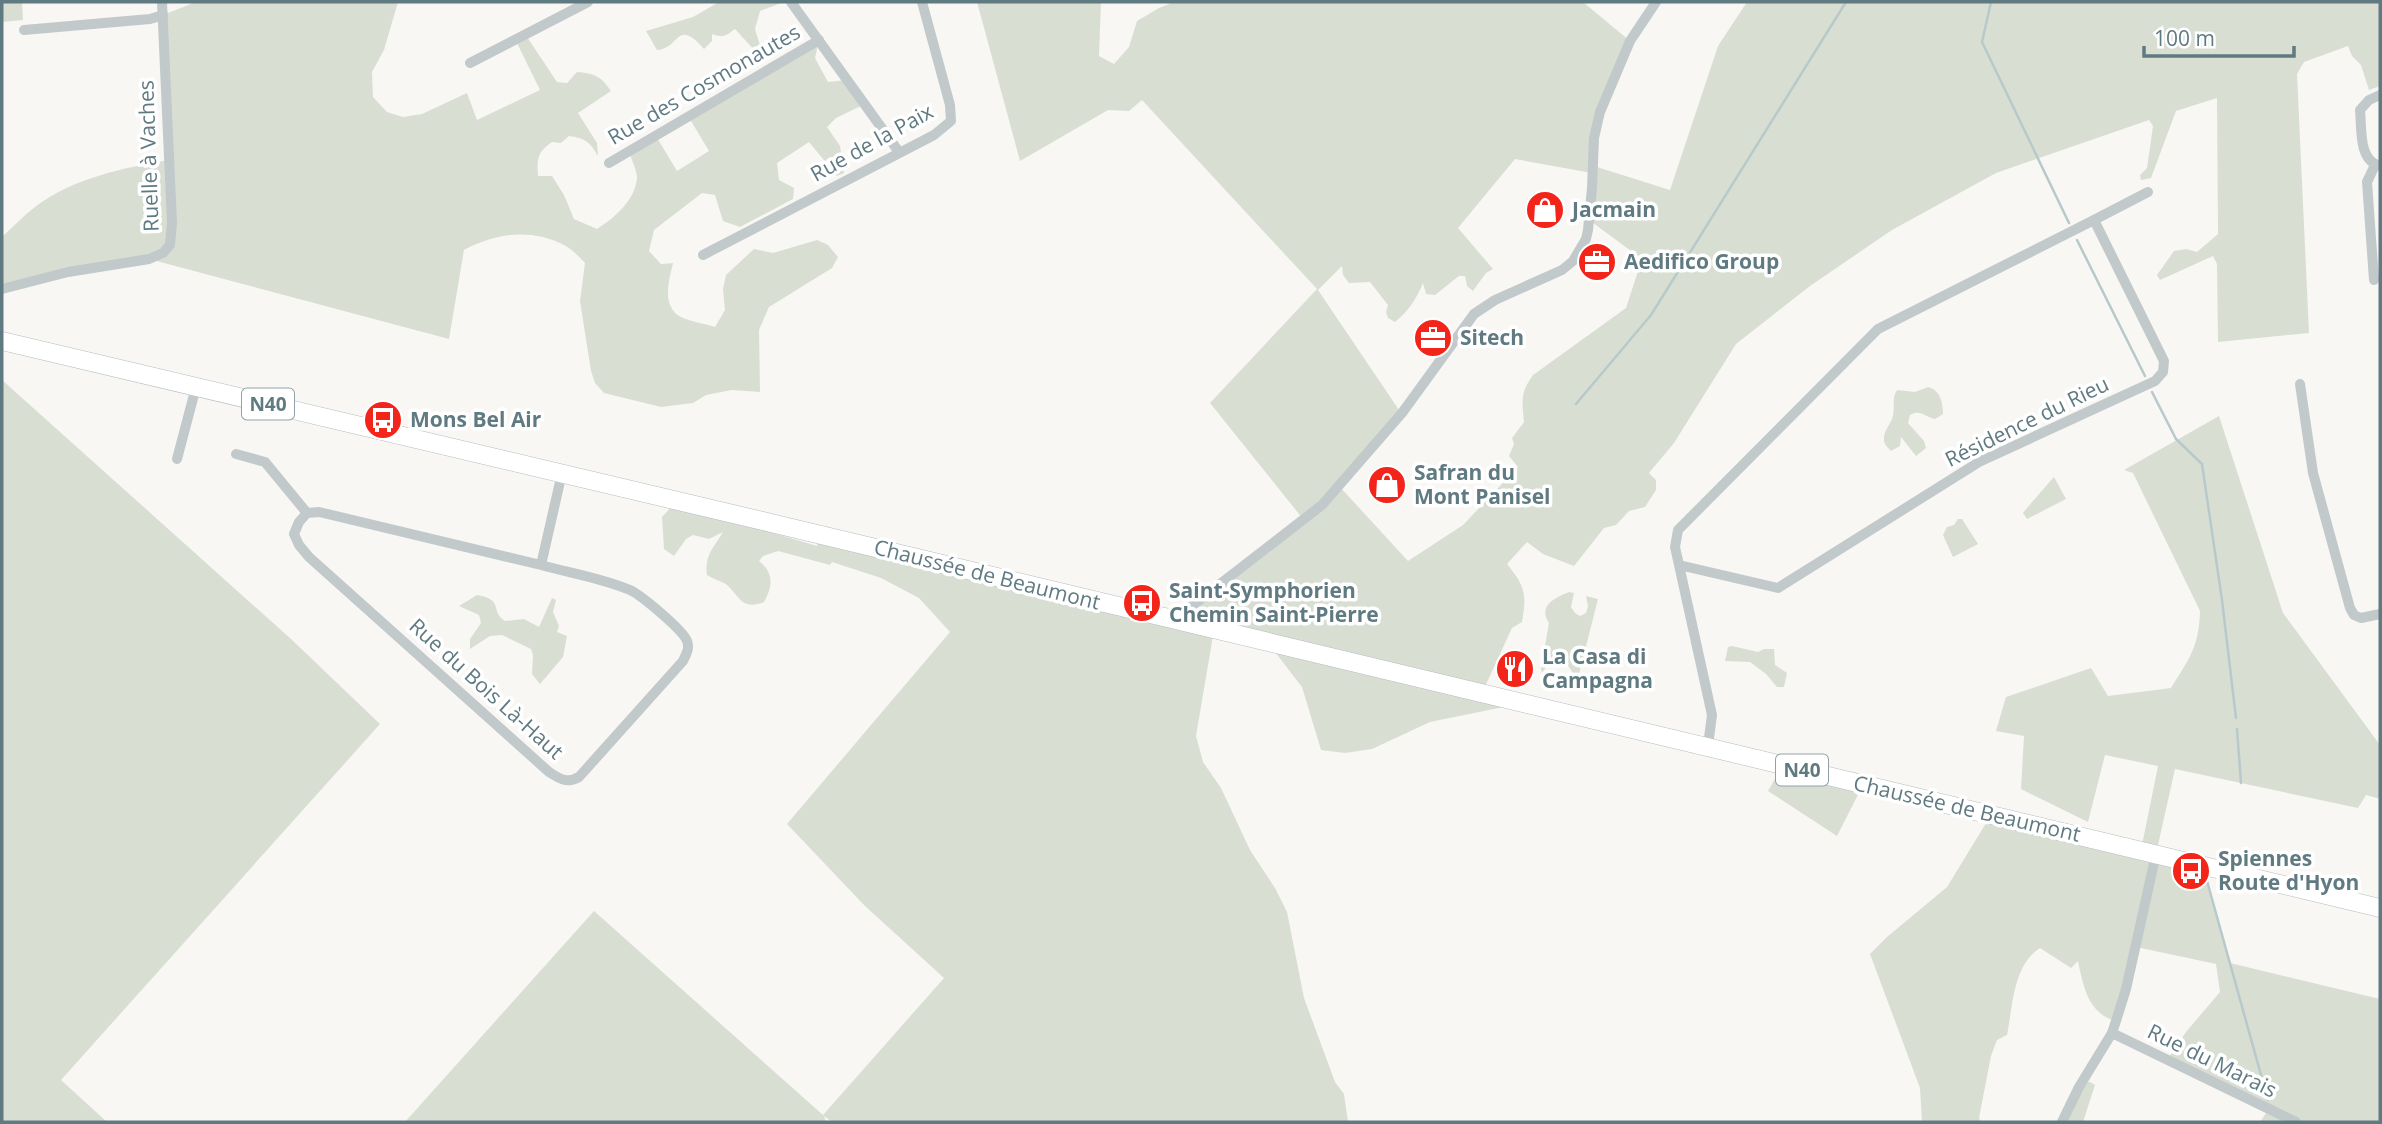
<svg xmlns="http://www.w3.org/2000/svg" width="2382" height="1124" font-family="'Open Sans',sans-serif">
	<rect width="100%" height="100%" fill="#f8f7f4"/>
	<g fill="#d9ded3" fill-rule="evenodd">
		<polygon points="2,2 22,2 23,20 2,22"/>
		<path d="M196,2H398L384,50L372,72L373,97L387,112L403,117L422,114L467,93L477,120L540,90L515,39L525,34L557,82L567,83L577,72C594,73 602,77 611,91L578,113L597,143L598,156C590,142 585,138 569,136L561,143L552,142C537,152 537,159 538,176H552L564,195L574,219L597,229C614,218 635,201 637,178C637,170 631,159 629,151L656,136L677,171L709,151L688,116L819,40L815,58L828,82L847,80L865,104L836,118L827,127L840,146L844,173L837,176L809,142L777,163L779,180L794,188L793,199L740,227L723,221L715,195L702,193L654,230L649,251L661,264L673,263C669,281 661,306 681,317C691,322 704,323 715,327L725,310L723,289L726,275L754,249L773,253L817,240L828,245L838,257L832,268L769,307L759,330L760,392L732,390L706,395L693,403L661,407L604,393L595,383L591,371L580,301L585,263C579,257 572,249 564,245C531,228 496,233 464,250L449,339L149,259L2,289V237C13,227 23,216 35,207C73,178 123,168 169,160L163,15Z"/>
		<path d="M719,2H784L760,11L755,29L760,45V51L756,52L735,29C726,36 723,38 712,34V41L704,49C676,17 680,49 657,50L646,31L693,17Z"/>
		<path d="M977,2H1101L1099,56L1114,64L1129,47L1137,21L1159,8L1174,2H1583L1630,41L1600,112L1597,167L1670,190L1718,46L1747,2H2380V86L2369,90L2361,65L2352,56L2348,46L2304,62L2297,74L2309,333L2218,342L2217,264L2213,256L2160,280L2157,275L2174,251L2186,249L2197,252L2218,234L2217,98L2176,111L2151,178L2141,180L2140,175L2147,168L2153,126L2149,120L1996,173L1892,230L1810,286L1736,344L1674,443L1649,473L1656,480V490L1645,507L1629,511L1616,525L1604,528L1574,566L1543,554L1527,542L1507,564C1525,586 1527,594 1522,622L1512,628L1482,693L1523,703L1430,722L1372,749L1345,753L1321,750L1302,687L1268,643L1214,630L1196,736L1203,762L1221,788L1250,850L1275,888L1287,912L1304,998L1335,1082L1344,1094L1348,1122H832L824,1116L826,1122H405L594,911L823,1115L944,978L865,906L787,824L950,632L919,598L881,578L832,562L830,565L778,551L763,556L759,561C774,573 773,586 764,602C739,612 738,591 724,583C718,580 713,579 707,575C704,556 714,547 723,532L709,539L693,535L686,539L674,556L664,549L662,517L674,504L817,546L819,534L1177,621L1303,519L1210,403L1317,289L1142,100L1129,111L1108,110L1020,161ZM1515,159L1592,173L1589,220L1642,259L1626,308L1533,375C1520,393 1522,401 1524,422L1512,438L1514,444L1509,456L1518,467L1463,525L1408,561L1340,487L1399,410L1318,290L1342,266L1343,275L1349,283L1370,282L1388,305L1386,312L1388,318L1395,322C1408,312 1417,298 1423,283L1426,294L1435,295L1459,276H1465L1467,286L1473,291L1486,273L1493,269L1458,228Z"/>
		<polygon points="2,380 291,639 380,724 61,1080 107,1122 2,1122"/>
		<path d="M1928,387C1940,390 1943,402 1943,414L1935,419C1924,417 1921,409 1910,415L1908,423L1924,441L1926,448L1916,456L1901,437L1900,446L1891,451C1888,447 1885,446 1884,441C1883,432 1889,426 1892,419C1896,408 1891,399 1897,390L1915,392Z"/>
		<path d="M2219,416L2283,613L2380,745V799L2366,795L2358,808L2175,769L2156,854L2201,865L2230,963L2380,999V1122H2260L2268,1110L2167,1060L2186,1032L2220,992L2216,964L2136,947L2116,1021C2088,1014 2083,985 2078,961L2071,968L2040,948C2013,965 2013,1006 2007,1035L1997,1040L1991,1056L1979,1118L1981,1122H1922L1920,1088L1870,954L1887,937L1947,887L1991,815L2141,850L2158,766L2105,755L2088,822L2021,789L2024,736L1996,731L2006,697L2091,668L2108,696L2171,688C2189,659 2199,647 2200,611L2133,473L2124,470Z"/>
		<path d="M2054,477L2066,499L2027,519L2023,513C2025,510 2052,479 2054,477Z"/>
		<polygon points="1958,519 1962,519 1978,544 1953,557 1943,535 1947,527 1954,525"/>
		<path d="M1569,592L1574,593L1571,607L1575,613L1580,616L1586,613L1588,606L1586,596L1598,599L1579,674L1573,673L1567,664L1556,659L1548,664L1542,673L1541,669L1549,623C1538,606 1554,598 1569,592Z"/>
		<path d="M477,595C505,600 489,610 505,621L524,619L539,627L552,598L556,600L553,612L559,626L557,632L567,636L563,657L540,684L532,674L533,655L531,649L502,635L490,636L470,649V639L481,623L479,615L459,606Z"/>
		<polygon points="1732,646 1758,652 1764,649 1774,649 1775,665 1787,673 1784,687 1777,687 1766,674 1750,662 1725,661 1728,647"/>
		<polygon points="1783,765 1863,785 1837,836 1768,791"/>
		<polygon points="2084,1082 2090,1082 2095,1085 2083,1122 2062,1122"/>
	</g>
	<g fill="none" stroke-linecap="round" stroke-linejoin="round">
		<g stroke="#b8c9cb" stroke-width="2.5">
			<polyline points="1991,2 1982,42 2069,223"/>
			<polyline points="2077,240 2145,376"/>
			<polyline points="2152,392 2176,439 2202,464 2222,600 2236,718"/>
			<polyline points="1576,404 1651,315 1846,2"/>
			<polyline points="2237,729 2241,783"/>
			<polyline points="2207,881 2268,1100"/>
		</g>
		<defs>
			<polyline id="primary" points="2,341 771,523 2380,908"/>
		</defs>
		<use href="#primary" stroke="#b5bcbf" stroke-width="19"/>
		<g stroke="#c2c9cb" stroke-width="10">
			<polyline points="791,2 899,152"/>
			<polyline points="24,30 150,19 163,15"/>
			<polyline points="470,63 588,2"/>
			<path d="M2380,95L2369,100L2360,110C2362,129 2358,160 2380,166"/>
			<polyline points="609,163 819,40"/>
			<polyline points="2094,220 2148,192"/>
			<polyline points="703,255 934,135 951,121 950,105 922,2"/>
			<polyline points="2374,280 2367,182 2375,165"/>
			<polyline points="2,289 68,272 149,259 163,253 170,245 172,223 162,2"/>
			<polyline points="2300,384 2313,473 2350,608 2354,615 2361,618 2380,614"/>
			<polyline points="236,454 265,462 307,513"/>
			<polyline points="177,459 196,387"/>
			<path d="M541,565L319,512L307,513L299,522L294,534L299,545L309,557L549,772C560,779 566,784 579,777L683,661C686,654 690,649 687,641C683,630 641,595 630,590C602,578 570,573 541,565L562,473"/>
			<polyline points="1679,565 1778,588 1979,462 2155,381 2163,372 2164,361 2094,220 1878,329 1678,530 1675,547 1679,565 1712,715 1709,738 1706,747"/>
			<polyline points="1178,621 1184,612 1322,505 1402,413 1474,314 1495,300 1562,270 1573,261 1586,239 1588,230 1592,188 1594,138 1600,112 1630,41 1656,2"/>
			<polyline points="2112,1033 2296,1122"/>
			<polyline points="2062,1122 2079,1087 2112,1033 2116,1021 2126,989 2156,854"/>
		</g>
		<use href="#primary" stroke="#fff" stroke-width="18"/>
	</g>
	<defs>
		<symbol id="shop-disc" viewBox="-11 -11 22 22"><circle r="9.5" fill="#f32419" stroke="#fff"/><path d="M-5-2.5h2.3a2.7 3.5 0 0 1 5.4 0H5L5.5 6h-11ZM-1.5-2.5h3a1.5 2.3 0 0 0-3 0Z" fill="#fff"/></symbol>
		<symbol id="office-disc" viewBox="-11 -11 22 22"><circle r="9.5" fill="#f32419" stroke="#fff"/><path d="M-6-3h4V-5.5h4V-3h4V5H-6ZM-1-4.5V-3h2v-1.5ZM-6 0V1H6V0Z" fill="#fff"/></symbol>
		<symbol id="bus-disc" viewBox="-11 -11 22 22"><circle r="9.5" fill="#f32419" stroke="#fff"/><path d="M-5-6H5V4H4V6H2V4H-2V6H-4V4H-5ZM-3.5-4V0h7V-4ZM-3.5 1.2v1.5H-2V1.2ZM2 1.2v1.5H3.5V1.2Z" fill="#fff"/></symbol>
		<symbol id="restaurant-disc" viewBox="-11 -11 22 22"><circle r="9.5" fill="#f32419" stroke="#fff"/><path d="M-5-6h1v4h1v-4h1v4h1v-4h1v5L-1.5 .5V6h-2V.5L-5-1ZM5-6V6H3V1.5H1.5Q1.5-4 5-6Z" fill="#fff"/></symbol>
	</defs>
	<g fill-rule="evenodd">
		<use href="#shop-disc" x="1523" y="188" width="44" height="44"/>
		<use href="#office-disc" x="1575" y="240" width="44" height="44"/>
		<use href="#office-disc" x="1411" y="316" width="44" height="44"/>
		<use href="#bus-disc" x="361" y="398" width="44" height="44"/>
		<use href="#shop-disc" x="1365" y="463" width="44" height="44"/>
		<use href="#bus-disc" x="1120" y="581" width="44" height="44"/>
		<use href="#restaurant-disc" x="1493" y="647" width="44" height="44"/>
		<use href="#bus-disc" x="2169" y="849" width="44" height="44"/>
	</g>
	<g text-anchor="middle" stroke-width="7" stroke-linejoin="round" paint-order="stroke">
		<g fill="#fff" stroke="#90a2a8" stroke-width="2">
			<rect x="242" y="388.5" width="52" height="31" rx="5"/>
			<rect x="1776" y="754.5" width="52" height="31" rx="5"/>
		</g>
		<g font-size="19" font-weight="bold" fill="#607a82">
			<text x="268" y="411">N40</text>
			<text x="1802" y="777">N40</text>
		</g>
		<g font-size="21" fill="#607a82" stroke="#fff">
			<text transform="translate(704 85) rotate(-30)" y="7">Rue des Cosmonautes</text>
			<text transform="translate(872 143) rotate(-29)" y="7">Rue de la Paix</text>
			<text transform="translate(149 156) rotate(-92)" y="7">Ruelle à Vaches</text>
			<text transform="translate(2027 422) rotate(-26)" y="7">Résidence du Rieu</text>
			<text transform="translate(987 575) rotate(14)" y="7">Chaussée de Beaumont</text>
			<text transform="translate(486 689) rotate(42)" y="7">Rue du Bois Là-Haut</text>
			<text transform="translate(1967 809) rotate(13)" y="7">Chaussée de Beaumont</text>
			<text transform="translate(2212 1061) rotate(26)" y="7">Rue du Marais</text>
		</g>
		<g font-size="21" font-weight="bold" fill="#607a82" stroke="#fff" text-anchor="start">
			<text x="1572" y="217">Jacmain</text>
			<text x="1624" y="269">Aedifico Group</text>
			<text x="1460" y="345">Sitech</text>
			<text x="410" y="427">Mons Bel Air</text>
			<text x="1414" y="480">Safran du<tspan x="1414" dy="24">Mont Panisel</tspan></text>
			<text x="1169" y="598">Saint-Symphorien<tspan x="1169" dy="24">Chemin Saint-Pierre</tspan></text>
			<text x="1542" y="664">La Casa di<tspan x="1542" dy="24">Campagna</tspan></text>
			<text x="2218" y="866">Spiennes<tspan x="2218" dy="24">Route d'Hyon</tspan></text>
		</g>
	</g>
	<rect width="2382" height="1124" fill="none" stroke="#607a82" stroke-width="7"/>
	<path d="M2144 46v10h150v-10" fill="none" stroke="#607a82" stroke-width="3.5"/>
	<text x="2154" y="46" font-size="21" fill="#607a82" stroke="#ffffff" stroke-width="5" paint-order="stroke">100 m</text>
</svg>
